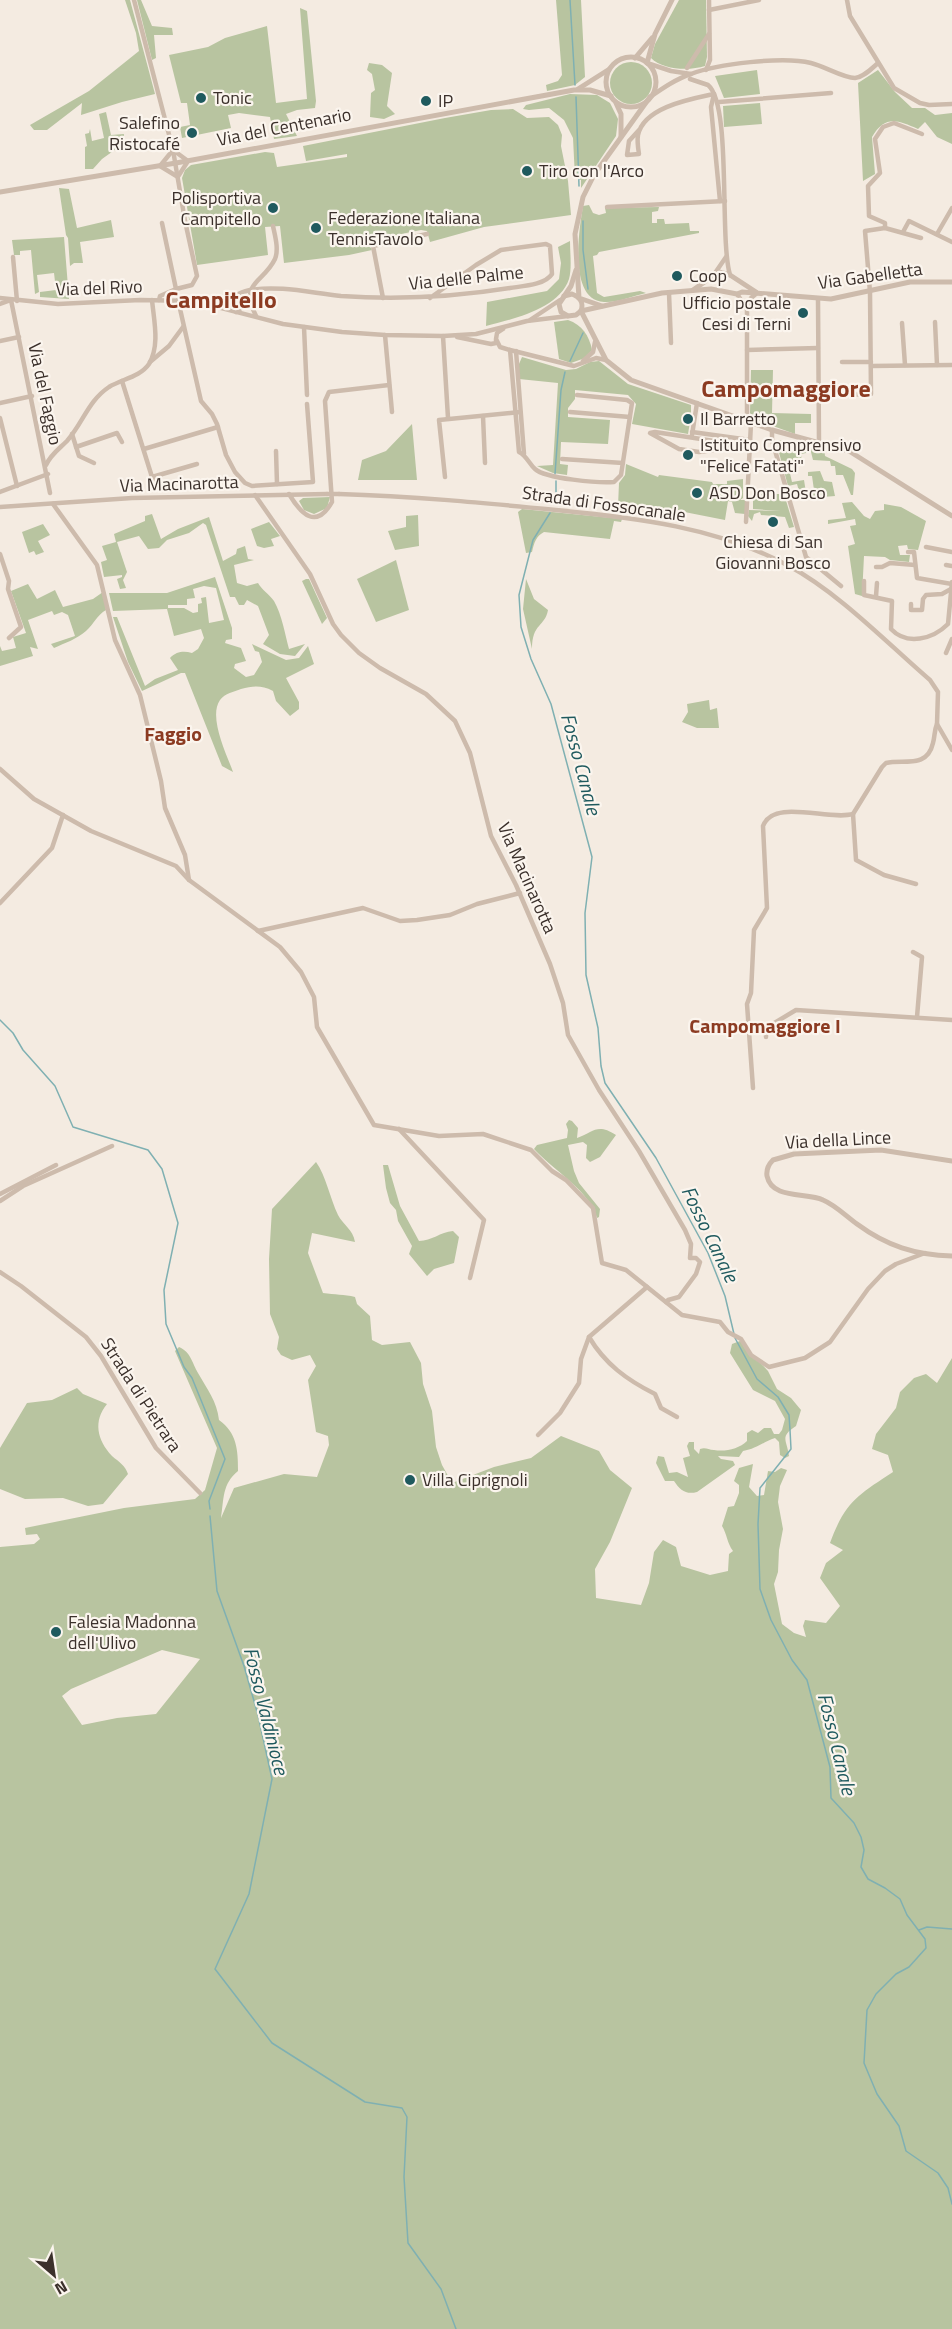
<svg xmlns="http://www.w3.org/2000/svg" width="952" height="2329" font-family="'Titillium Web',sans-serif">
	<rect width="100%" height="100%" fill="#f4ebe1"/>
	<g fill="#b8c4a0" fill-rule="evenodd">
		<polygon points="125,0 130,0 155,94 122,102 81,115 82,103 47,130 34,130 30,125 89,91 139,51 136,33"/>
		<polygon points="137,0 141,0 152,26 172,28 173,35 154,35 156,58 152,60"/>
		<polygon points="556,0 581,0 585,77 575,85 547,91 546,85 558,81 562,75"/>
		<path d="M679,0H706L707,57L705,66C689,71 663,70 651,58L655,44Z"/>
		<polygon points="300,8 307,11 316,101 315,108 297,110 286,114 297,136 274,139 270,117 239,113 228,115 231,128 182,138 180,127 190,125 187,103 181,103 169,55 208,47 225,38 267,26 276,103 307,99"/>
		<circle cx="631" cy="83" r="21"/>
		<polygon points="369,63 382,65 392,73 387,106 395,114 384,119 370,117 371,93 375,90 372,74 367,70"/>
		<polygon points="757,70 760,94 724,98 715,76"/>
		<path d="M878,70L895,92L912,108H925L935,115L952,113V144L937,137L925,122L918,129C897,120 885,115 872,137L875,174L863,181L858,83Z"/>
		<polygon points="570,94 597,95 610,103 618,119 616,136 581,188 581,180 575,178 573,138 564,120 549,108 529,110 523,109 526,105"/>
		<polygon points="760,103 762,124 724,127 723,106"/>
		<polygon points="513,109 527,118 549,117 558,125 562,135 561,146 568,181 571,215 484,227 430,242 427,231 421,230 367,241 372,250 349,255 284,263 280,226 265,227 268,255 197,265 182,178 185,170 191,165 265,152 274,153 277,167 347,157 347,154 306,161 303,146 445,118 491,110"/>
		<polygon points="106,112 111,135 124,134 123,144 102,159 93,169 85,169 85,147 87,146 85,134 89,133 90,129 92,141 104,138 99,114"/>
		<polygon points="59,188 69,189 77,228 111,220 114,237 80,242 83,263 74,263 70,266 68,238 66,235"/>
		<path d="M589,205L593,213L599,215L606,213L605,208L659,207L658,211L652,212V223H657V219H664L665,224L689,223L690,231H699V233L599,252L597,255L593,256L597,293L604,297L640,291L646,293C633,296 617,303 604,302C568,300 579,230 583,206Z"/>
		<polygon points="64,237 69,299 40,297 40,292 56,290 54,273 37,275 39,292 35,294 31,250 20,251 20,255 14,255 12,240"/>
		<path d="M570,241C570,253 572,268 569,279C559,309 513,319 486,326L487,302L547,291L559,279L561,263L558,247Z"/>
		<path d="M568,320C582,325 589,335 592,350L585,358L571,363L559,359L554,322Z"/>
		<polygon points="522,357 566,370 576,369 590,362 599,361 628,384 691,405 691,415 685,414 685,421 690,422 688,434 632,424 636,404 628,395 575,390 575,399 568,408 568,417 610,420 608,444 561,442 560,464 568,465 567,475 553,473 537,466 553,465 558,383 519,379 519,364"/>
		<polygon points="751,370 773,370 772,413 811,414 811,423 795,423 795,434 754,419 750,413"/>
		<polygon points="412,424 417,480 358,480 362,460 386,451"/>
		<polygon points="778,440 824,449 825,456 852,469 855,473 853,495 851,495 843,475 836,475 835,466 831,466 830,461 813,460 811,452 801,454 802,462 788,465 792,482 804,480 807,499 804,500 802,491 799,491 797,484 788,486 777,445"/>
		<polygon points="626,464 658,477 659,475 712,482 713,484 727,484 727,481 743,479 743,498 740,500 745,500 745,514 735,513 732,502 728,501 725,520 664,508 662,512 618,506 619,483 625,475"/>
		<polygon points="820,471 824,481 832,482 835,496 812,498 810,491 814,490 812,476 808,476 808,472"/>
		<polygon points="753,494 784,494 794,527 789,528 785,517 761,515 760,512 754,514 752,521 748,516 749,510 781,511 753,509"/>
		<polygon points="330,497 327,508 314,514 304,510 299,501 303,498"/>
		<polygon points="852,502 864,516 870,519 875,511 884,510 884,504 901,507 926,521 918,550 908,549 907,545 898,546 900,555 910,555 909,562 890,560 885,557 864,556 862,596 855,594 848,546 855,544 850,526 856,525 855,519 828,524 828,520 846,518 842,503"/>
		<path d="M522,509L622,519L621,522L614,521L610,539L544,532C536,536 534,543 532,552L526,553L518,512Z"/>
		<path d="M152,514L161,539L178,529L209,517L223,561L236,554L237,549L245,546L248,559L254,560L234,565L237,583L247,586L258,583C262,590 269,594 274,601C282,615 285,634 289,649L305,644L295,656L280,654L263,644L269,635L258,606L247,600L244,605H239L235,597H230L206,525L203,523L189,533L167,540L159,548L148,549L139,536L117,542L127,572L123,580L126,588L120,589L117,579L122,577V575L104,577L101,562L107,560L102,546L116,542L114,534L145,521V516Z"/>
		<polygon points="418,515 419,546 395,550 388,531 406,527 406,516"/>
		<polygon points="269,522 280,536 271,539 274,546 264,548 257,546 251,529"/>
		<polygon points="43,524 50,535 38,541 44,552 36,555 34,551 29,553 22,532"/>
		<polygon points="396,560 409,610 376,622 357,579"/>
		<path d="M215,577L232,628V639L226,640L225,643L241,648L246,661L235,664L234,668L246,677L254,675L262,662L259,652L255,651L252,644L286,660L299,658L308,646L314,664L286,678L299,702V709L290,716L276,701L273,691C261,685 253,686 241,689C234,692 225,693 220,700C208,717 227,755 233,772L222,766L185,673H181L142,691L128,662L113,617H117L145,686L155,679L178,670L170,658C177,651 184,651 192,653L198,649L204,638L201,629L174,636L167,609L113,611L109,593H167ZM204,586L216,588L224,620L209,623L206,597L201,598L202,603L198,604V612L193,613L184,608H168V605H187V599L195,598L193,589Z"/>
		<polygon points="306,579 309,579 327,618 322,624 302,581"/>
		<path d="M526,579L534,599L548,610C545,627 532,623 532,649L523,609Z"/>
		<path d="M28,584L37,599L55,590L63,607L93,599L103,592L106,610C97,615 94,624 86,631C77,639 65,643 54,648L51,644L75,636L68,615L62,612L54,615L52,611L28,620L38,649L30,647L33,656L0,666V646L2,651L16,648L13,637L26,633L11,591Z"/>
		<polygon points="709,700 710,710 717,708 719,728 697,728 682,722 688,712 687,704"/>
		<path d="M569,1120L572,1121L578,1128L577,1138C594,1132 597,1123 616,1135L600,1157L590,1162L586,1158L587,1145L583,1142L568,1145L574,1171L579,1183L600,1209L599,1217L597,1218C590,1191 552,1169 534,1149L537,1145L567,1138L568,1130L566,1124Z"/>
		<path d="M316,1162C326,1176 330,1198 338,1215C343,1225 353,1229 355,1242L312,1233L308,1253L323,1293C335,1295 344,1294 355,1297L357,1304L370,1316L372,1340L382,1345L410,1342L421,1363L423,1384L432,1411L436,1447L442,1465L452,1483L494,1467L531,1458L561,1436L599,1451L610,1470L632,1488L610,1542L595,1569L596,1598L641,1605L649,1583L654,1552L663,1540L676,1547L681,1566L710,1575L728,1571L729,1554L733,1551C727,1543 727,1534 722,1526L728,1507L734,1506L739,1493V1485L734,1481L739,1468L753,1464L749,1487L757,1496L764,1495L768,1471L775,1472L781,1468L787,1470L780,1486L778,1502L783,1529L779,1550L778,1572L774,1584L782,1624L794,1633L806,1637L803,1626L805,1620L826,1623L840,1606L820,1578L826,1563L843,1550L830,1543C845,1502 858,1495 893,1472L888,1455L872,1449L876,1434L896,1408L900,1392L914,1378L926,1374L937,1383L952,1358V2329H0V1547L34,1544L40,1539L37,1534L26,1535L25,1528L124,1508L195,1499L205,1490L217,1448L175,1351L179,1347C191,1352 192,1363 198,1373C207,1389 217,1401 219,1420C237,1433 238,1450 238,1471C222,1484 224,1499 221,1518L234,1488L284,1474L317,1477L329,1445L328,1436L316,1432L308,1380L316,1366L310,1355L292,1360L281,1355L277,1349L279,1337L270,1314L269,1259L272,1209ZM162,1650L200,1659L156,1714L117,1718L82,1725L62,1696L71,1689Z"/>
		<path d="M383,1165H388L400,1206L419,1241C432,1241 440,1232 453,1231L459,1237L454,1263L434,1269L427,1276L409,1254L412,1246L398,1221L396,1210L390,1203L386,1188Z"/>
		<path d="M740,1341L768,1371L777,1389L791,1398L801,1410L796,1426C779,1437 787,1440 789,1456L785,1458L780,1455L779,1442L775,1438C763,1442 756,1449 743,1451L739,1457L718,1456L721,1459L733,1461L735,1465L697,1492C686,1495 680,1490 674,1481H665L656,1463L658,1456L664,1457L669,1473L677,1472L688,1477L683,1458L690,1456L687,1446L689,1442H694V1449L699,1454L700,1449C706,1447 708,1450 714,1450C725,1452 739,1449 747,1441V1433L752,1430L758,1433L764,1428H771L774,1434H779L782,1430L785,1419L775,1401L753,1390L730,1353L732,1344Z"/>
		<path d="M77,1388L83,1394L107,1404C93,1421 97,1440 112,1456C119,1462 125,1465 128,1474L103,1504L88,1506L63,1498L25,1499L0,1489V1448L27,1403L52,1400Z"/>
	</g>
	<g fill="none" stroke-linecap="round" stroke-linejoin="round">
		<g stroke="#7fb0b2" stroke-width="1.5">
			<polyline points="570,0 575,85"/>
			<polyline points="576,97 579,186"/>
			<polyline points="583,221 583,250 588,289"/>
			<polyline points="570,361 583,333"/>
			<polyline points="555,474 561,390 565,372"/>
			<polyline points="556,481 556,500"/>
			<polyline points="550,513 533,540 519,595 521,627 531,659 551,704 592,857 585,913 586,975 598,1028 601,1066 605,1083 656,1158 708,1253 725,1296 734,1334"/>
			<polyline points="0,1020 13,1033 23,1050 55,1086 73,1127 148,1150 162,1169 178,1223 164,1290 166,1324 184,1367 192,1378 225,1459 209,1501 210,1509"/>
			<polyline points="735,1338 757,1379 778,1397 789,1415 790,1430 791,1449 760,1488 758,1524 760,1589 771,1620 792,1660 807,1680 830,1767 831,1798 854,1823 861,1837 864,1850 861,1867 868,1879 885,1888 900,1899 907,1915 925,1939 926,1948 909,1967 896,1974 876,1994 867,2010 864,2063 877,2094 899,2126 906,2151 938,2173 948,2188 952,2204"/>
			<polyline points="210,1516 217,1591 244,1666 258,1715 272,1779 249,1894 215,1969 272,2043 365,2102 402,2108 407,2117 404,2177 408,2243 441,2289 456,2329"/>
			<polyline points="919,1930 927,1927 952,1929"/>
		</g>
		<g stroke="#cdbbac" stroke-width="4.5">
			<polyline points="134,0 173,150 185,221 197,276 192,285 176,289"/>
			<polyline points="847,0 850,16 894,88 920,103 929,105 952,104"/>
			<polyline points="709,10 759,0"/>
			<polyline points="647,63 671,71 691,74"/>
			<polyline points="687,68 709,34"/>
			<polyline points="706,70 710,60 709,0"/>
			<path d="M690,79L708,85C732,105 719,237 730,275"/>
			<polyline points="714,94 711,107 720,201"/>
			<path d="M650,97C663,88 676,79 691,74C717,64 783,56 811,63C824,66 843,78 855,78C864,77 871,69 878,63"/>
			<polyline points="719,102 831,93"/>
			<path d="M640,129L629,141L627,155L639,154C638,148 637,141 638,135C644,107 691,99 714,94"/>
			<polyline points="173,150 160,166 178,177"/>
			<polyline points="173,150 188,161 179,175"/>
			<polyline points="607,207 725,201"/>
			<polyline points="885,228 885,223 869,216 868,186 880,173 875,139 883,127 894,123 922,134"/>
			<polyline points="903,232 909,221 952,242"/>
			<polyline points="937,234 952,208"/>
			<polyline points="13,257 17,301"/>
			<polyline points="715,273 726,257"/>
			<polyline points="669,293 671,343"/>
			<polyline points="737,294 747,309"/>
			<polyline points="0,298 58,304 140,300 194,301 283,324 342,332 385,335 443,336 476,334 527,321 568,316"/>
			<polyline points="383,298 373,246 427,234"/>
			<polyline points="159,300 160,296 176,289 162,223"/>
			<polyline points="178,300 201,401 212,414 217,424 226,455 235,472 245,483 252,486 313,482 307,404"/>
			<polyline points="818,300 819,443"/>
			<polyline points="0,304 11,300 50,493"/>
			<path d="M225,308C232,297 237,293 250,290C280,285 311,293 341,296C399,300 454,297 510,288C523,286 545,285 552,274L550,246L546,244L501,250L476,265L430,298"/>
			<polyline points="236,312 249,302"/>
			<path d="M256,316C239,281 263,284 275,259C279,249 275,236 273,226"/>
			<polyline points="530,320 560,300"/>
			<polyline points="935,322 937,365"/>
			<polyline points="902,323 905,365"/>
			<polyline points="304,327 307,395"/>
			<polyline points="503,329 497,333 496,339 500,347 510,350 574,366 596,358 606,360"/>
			<polyline points="385,335 392,412"/>
			<polyline points="443,336 448,418"/>
			<polyline points="457,337 491,344 496,343 496,340"/>
			<polyline points="0,341 19,337"/>
			<path d="M510,350L519,452C527,456 529,464 535,469C546,479 599,483 614,482L621,475L632,403L627,400L577,395"/>
			<polyline points="747,350 818,348"/>
			<polyline points="516,351 524,454"/>
			<polyline points="583,361 593,352 595,342"/>
			<polyline points="150,362 169,346 183,327"/>
			<polyline points="842,362 871,362"/>
			<polyline points="871,366 952,365"/>
			<polyline points="122,381 152,477 197,464"/>
			<polyline points="800,390 818,391"/>
			<polyline points="843,395 871,394 870,292 865,231 885,228 921,238"/>
			<polyline points="0,403 32,396"/>
			<polyline points="570,412 630,417"/>
			<polyline points="483,416 485,463"/>
			<polyline points="0,418 17,486"/>
			<polyline points="747,421 747,309 751,298 757,293"/>
			<polyline points="772,430 772,440 806,557 841,586"/>
			<polygon points="655,432 727,443 729,446 727,448 699,452 679,449 650,433"/>
			<polyline points="692,432 750,440"/>
			<polyline points="72,434 79,456 94,463"/>
			<polyline points="692,435 697,403"/>
			<polyline points="76,447 117,433 122,442"/>
			<polyline points="144,449 218,427"/>
			<polyline points="276,451 277,484"/>
			<polyline points="562,459 623,463"/>
			<path d="M46,465C51,454 59,449 67,441C83,423 88,401 109,387C122,379 140,377 149,364C160,345 154,321 152,300"/>
			<polyline points="152,477 156,488"/>
			<polyline points="445,477 439,420 520,412"/>
			<polyline points="0,492 48,474"/>
			<path d="M289,494C301,514 316,530 332,502L325,401L329,392L389,385"/>
			<path d="M339,494C412,496 484,503 556,510C637,518 717,527 789,566C839,593 887,643 930,680L938,692L937,724L952,750"/>
			<polyline points="255,495 310,574 333,624 341,635 359,653 380,668 426,694 455,721 470,753 491,836 516,885 550,964 563,1003 568,1035 599,1090 639,1151 685,1230 691,1244 690,1258 696,1258 700,1262 696,1274 679,1297 668,1300 666,1302"/>
			<polyline points="53,504 97,565 115,640 140,695 161,781 165,808 185,855 189,880"/>
			<polyline points="0,507 132,498 327,494"/>
			<polyline points="746,522 751,423"/>
			<polyline points="926,547 952,552"/>
			<polyline points="908,552 914,552 917,578 952,584"/>
			<polyline points="0,554 9,581 8,589 21,627 9,638"/>
			<polyline points="946,565 952,566"/>
			<polyline points="876,567 882,567 890,563 915,565"/>
			<path d="M864,581V595L892,601L891,629C907,646 933,639 948,624L952,582"/>
			<polyline points="876,596 877,583"/>
			<polyline points="911,604 911,610 922,610 923,599 926,595 942,594 951,589"/>
			<polyline points="946,653 952,639"/>
			<polyline points="0,769 34,799 91,831 176,866 189,880 280,947 301,972 314,997 317,1027 374,1125 439,1136 483,1134 531,1150 552,1171 566,1180 593,1208 602,1263 626,1270 682,1315 720,1322 728,1332 741,1339 751,1355 769,1367 805,1358 830,1342 868,1289 885,1271 896,1264 925,1253"/>
			<path d="M916,884L884,875L856,860L853,814L882,767L886,763C904,759 927,769 933,743C935,736 934,731 937,724"/>
			<polyline points="0,903 52,848 63,815"/>
			<polyline points="258,931 363,908 400,921 417,920 450,915 477,904 520,893"/>
			<polyline points="913,952 922,957 917,1017"/>
			<polyline points="766,1037 766,1028 796,1010 952,1020"/>
			<path d="M753,1088L747,1004L751,993L754,930L767,908L763,826C773,798 829,821 853,814"/>
			<polyline points="399,1129 484,1220 470,1278"/>
			<polyline points="0,1194 56,1165"/>
			<polyline points="0,1201 23,1186 112,1146"/>
			<polyline points="0,1272 21,1286 86,1337 101,1356 156,1448 200,1493"/>
			<path d="M589,1337C605,1364 627,1380 655,1394L661,1408L677,1417"/>
			<polyline points="538,1435 560,1413 579,1383 581,1359 589,1337 647,1287"/>
		</g>
		<g stroke="#cdbbac" stroke-width="5">
			<circle cx="631" cy="82" r="25"/>
			<polyline points="635,58 652,38"/>
			<polyline points="647,63 655,34 672,0"/>
			<polyline points="578,89 608,70"/>
			<polyline points="616,103 621,114 621,137"/>
			<polyline points="0,192 176,163 574,90 590,90 611,96"/>
			<polyline points="576,270 571,286 559,304 561,312 568,316 576,315 581,311 662,293 711,289 737,294 742,292 831,299 910,282 952,282"/>
			<polyline points="693,290 719,272 730,275 756,292"/>
			<path d="M564,296L572,294C580,297 584,303 581,311"/>
			<polyline points="602,306 579,298 575,234 583,197 594,175 650,97"/>
			<polyline points="581,311 606,360 631,380 772,430 849,451 952,516"/>
			<path d="M952,1161L881,1150L794,1154L773,1160C769,1164 766,1169 767,1176C772,1200 807,1192 823,1200C835,1205 846,1216 857,1224C887,1246 915,1255 952,1256"/>
		</g>
		<polyline stroke="#cdbbac" stroke-width="4.5" points="327,494 339,494"/>
	</g>
	<g fill="#1f5a5e" stroke="#fbf5ee" stroke-width="2">
		<circle cx="201" cy="98" r="6"/>
		<circle cx="426" cy="101" r="6"/>
		<circle cx="192" cy="133" r="6"/>
		<circle cx="527" cy="171" r="6"/>
		<circle cx="273" cy="208" r="6"/>
		<circle cx="316" cy="228" r="6"/>
		<circle cx="677" cy="276" r="6"/>
		<circle cx="803" cy="313" r="6"/>
		<circle cx="688" cy="419" r="6"/>
		<circle cx="688" cy="455" r="6"/>
		<circle cx="697" cy="493" r="6"/>
		<circle cx="773" cy="522" r="6"/>
		<circle cx="410" cy="1480" r="6"/>
		<circle cx="56" cy="1632" r="6"/>
	</g>
	<g text-anchor="middle" stroke-width="4.5" stroke-linejoin="round" paint-order="stroke">
		<g font-size="18" fill="#3b302b" stroke="#fbf5ee" text-anchor="start">
			<text x="213" y="104">Tonic</text>
			<text x="438" y="107">IP</text>
			<text x="180" y="129" text-anchor="end">Salefino<tspan x="180" dy="21">Ristocafé</tspan></text>
			<text x="539" y="177">Tiro con l'Arco</text>
			<text x="261" y="204" text-anchor="end">Polisportiva<tspan x="261" dy="21">Campitello</tspan></text>
			<text x="328" y="224">Federazione Italiana<tspan x="328" dy="21">TennisTavolo</tspan></text>
			<text x="689" y="282">Coop</text>
			<text x="791" y="309" text-anchor="end">Ufficio postale<tspan x="791" dy="21">Cesi di Terni</tspan></text>
			<text x="700" y="425">Il Barretto</text>
			<text x="700" y="451">Istituito Comprensivo<tspan x="700" dy="21">"Felice Fatati"</tspan></text>
			<text x="709" y="499">ASD Don Bosco</text>
			<text x="773" y="548" text-anchor="middle">Chiesa di San<tspan x="773" dy="21">Giovanni Bosco</tspan></text>
			<text x="422" y="1486">Villa Ciprignoli</text>
			<text x="68" y="1628">Falesia Madonna<tspan x="68" dy="21">dell'Ulivo</tspan></text>
		</g>
		<g font-size="18" fill="#3b302b" stroke="#fbf5ee">
			<text transform="translate(284 127) rotate(-11)" y="6">Via del Centenario</text>
			<text transform="translate(870 276) rotate(-8)" y="6">Via Gabelletta</text>
			<text transform="translate(466 278) rotate(-6)" y="6">Via delle Palme</text>
			<text transform="translate(99 288) rotate(-2)" y="6">Via del Rivo</text>
			<text transform="translate(45 394) rotate(78)" y="6">Via del Faggio</text>
			<text transform="translate(179 484) rotate(-2)" y="6">Via Macinarotta</text>
			<text transform="translate(604 504) rotate(8)" y="6">Strada di Fossocanale</text>
			<text transform="translate(527 878) rotate(66)" y="6">Via Macinarotta</text>
			<text transform="translate(838 1140) rotate(-3)" y="6">Via della Lince</text>
			<text transform="translate(141 1395) rotate(57)" y="6">Strada di Pietrara</text>
		</g>
		<g font-size="20" font-weight="bold" fill="#8c3b22" stroke="#fbf5ee">
			<text x="173" y="741">Faggio</text>
			<text x="765" y="1033">Campomaggiore I</text>
		</g>
		<g font-size="20" font-style="italic" fill="#1f5a5e" stroke="#fbf5ee">
			<text transform="translate(581 764) rotate(75)" y="7">Fosso Canale</text>
			<text transform="translate(710 1234) rotate(64)" y="7">Fosso Canale</text>
			<text transform="translate(266 1711) rotate(76)" y="7">Fosso Valdinioce</text>
			<text transform="translate(837 1744) rotate(76)" y="7">Fosso Canale</text>
		</g>
		<g font-size="24" font-weight="bold" fill="#8c3b22" stroke="#fbf5ee">
			<text x="221" y="308">Campitello</text>
			<text x="786" y="397">Campomaggiore</text>
		</g>
	</g>
	<g transform="translate(54 2275) rotate(151)" stroke="#fbf5ee" stroke-width="4.5" paint-order="stroke">
	<path d="M0-4.5L10 22L0 15L-10 22Z" fill="#3b302b"/>
	<text y="-9" font-size="16" font-weight="bold" text-anchor="middle" fill="#3b302b">N</text>
	</g>
</svg>
